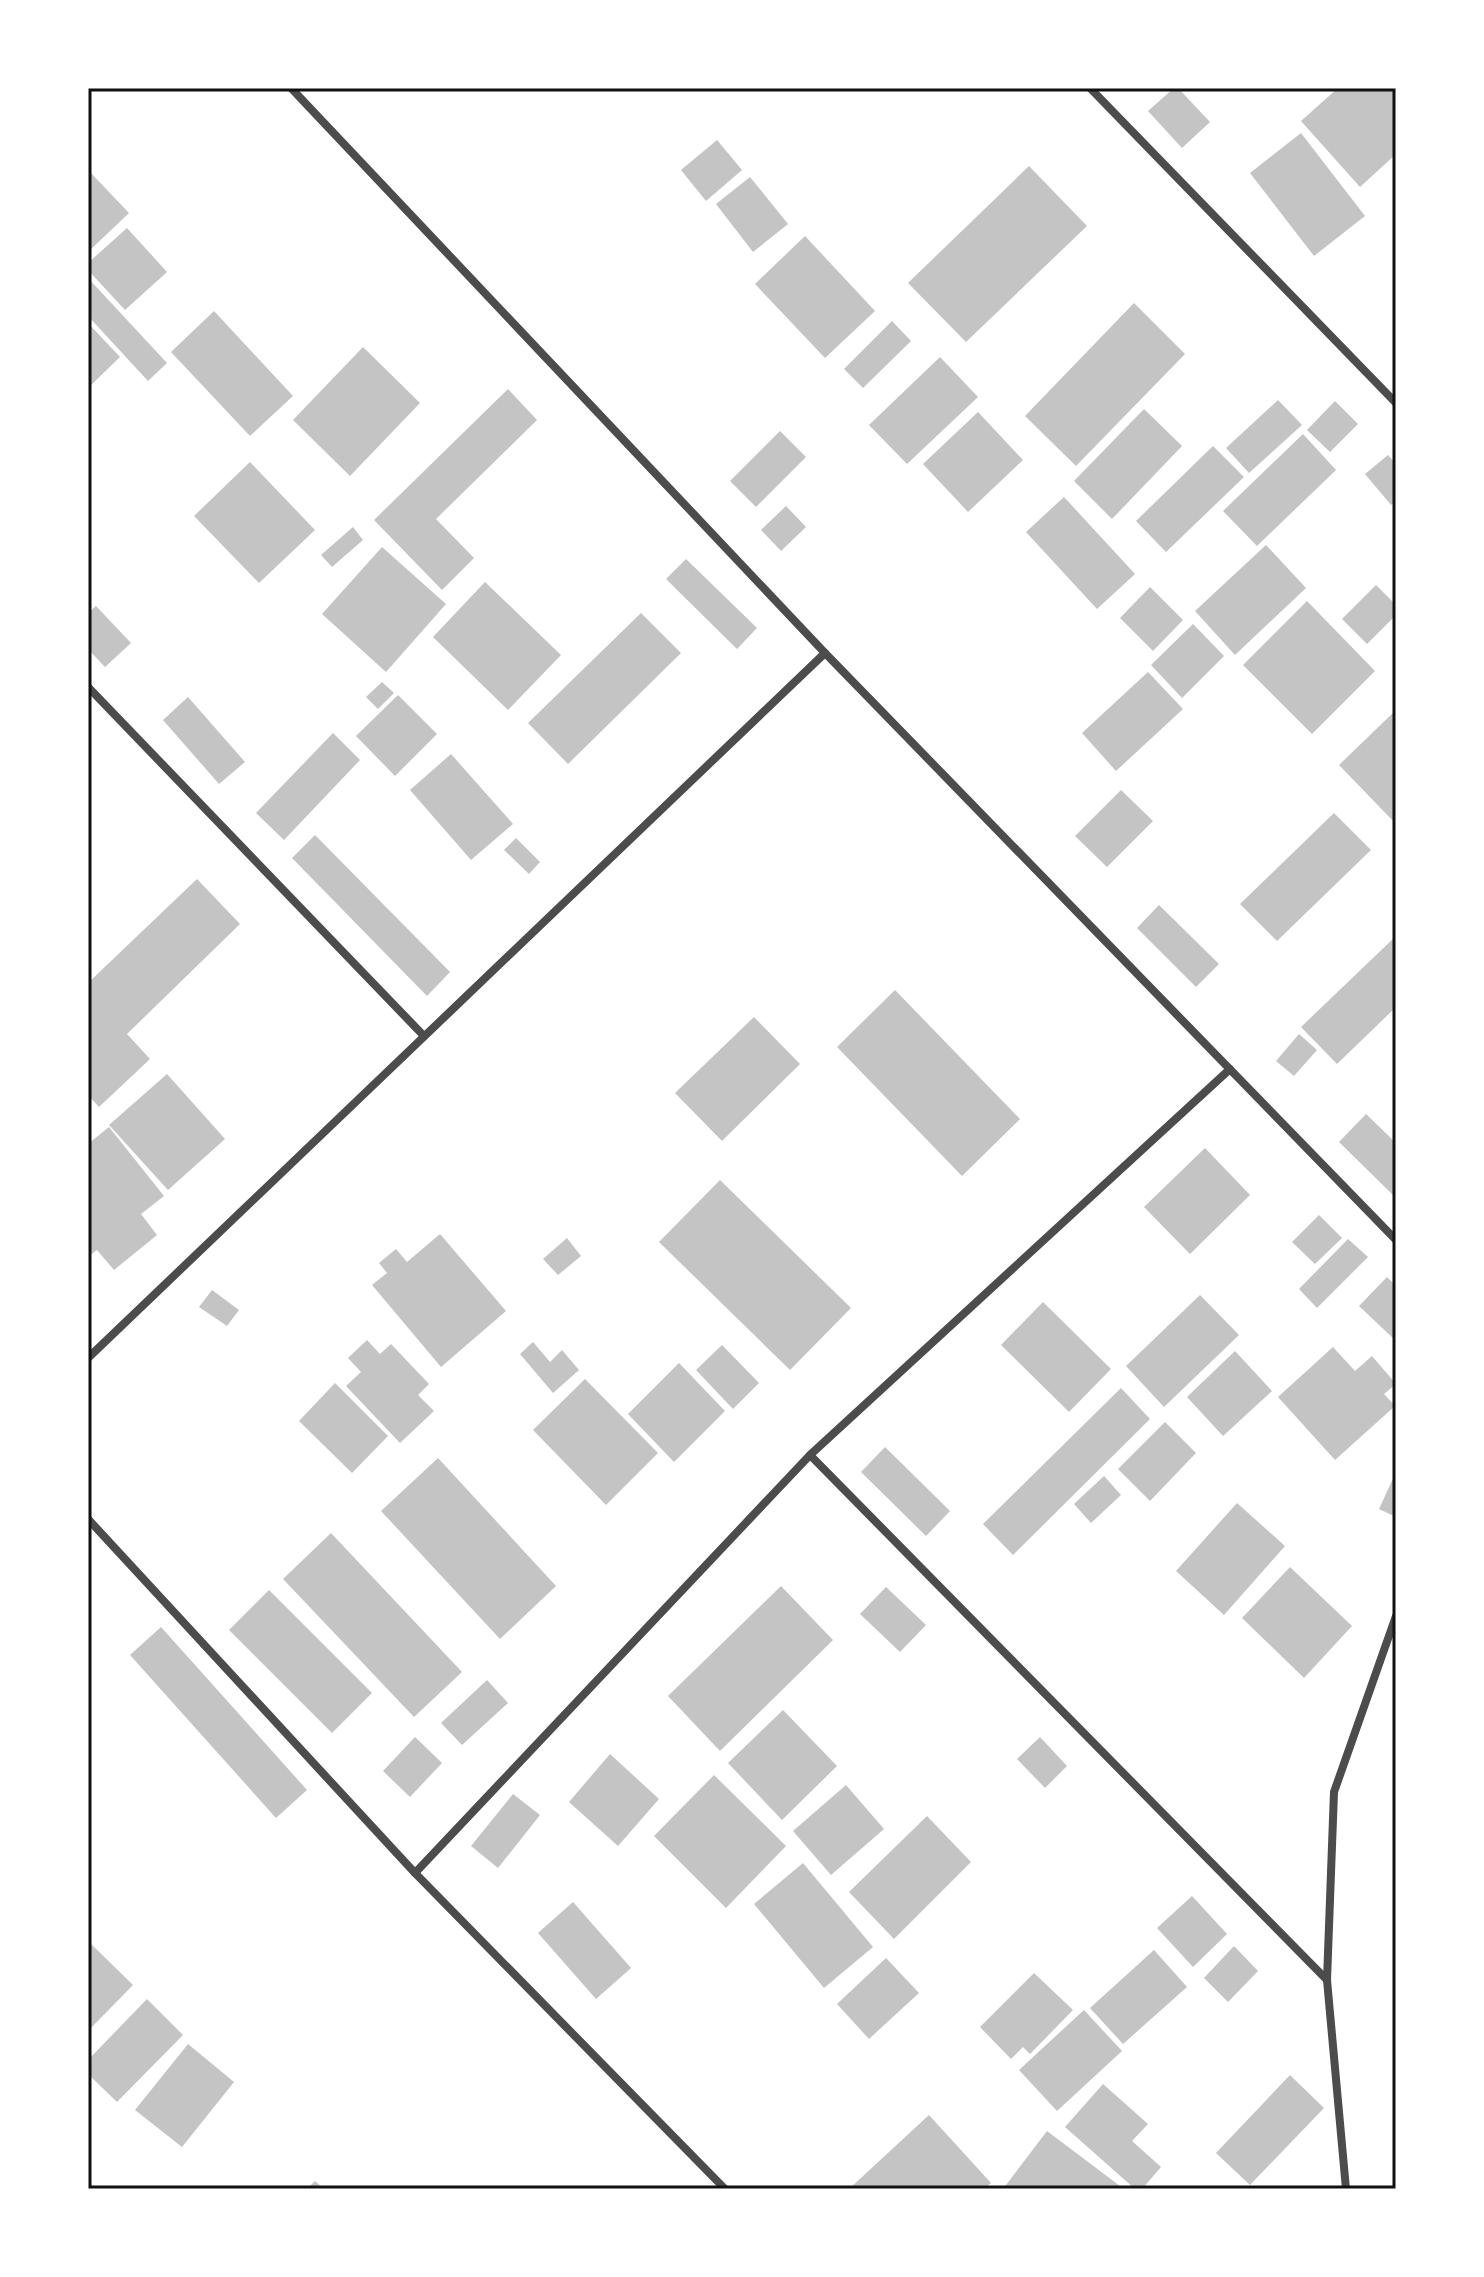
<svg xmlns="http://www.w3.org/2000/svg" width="1484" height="2277" font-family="'Space Grotesk',sans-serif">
	<rect width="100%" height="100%" fill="#fff"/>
	<g fill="#c4c4c4">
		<polygon points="1174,88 1178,88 1210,122 1182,148 1148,111"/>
		<polygon points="1338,88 1396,88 1396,154 1360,187 1301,121"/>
		<polygon points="1301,133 1365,216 1314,256 1250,173"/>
		<polygon points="717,140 742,170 706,201 681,170"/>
		<polygon points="1029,166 1087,226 966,342 908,283"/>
		<polygon points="88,170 129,213 88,252"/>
		<polygon points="750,177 788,224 753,252 716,204"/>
		<polygon points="127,228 167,272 125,310 88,270 88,263"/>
		<polygon points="805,236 875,311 825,358 755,284"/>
		<polygon points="88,278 167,363 148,381 88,316"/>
		<polygon points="1134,303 1185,354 1076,466 1025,416"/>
		<polygon points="214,311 293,396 250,436 171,352"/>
		<polygon points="892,321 911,341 863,388 844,369"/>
		<polygon points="88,323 120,357 88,388"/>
		<polygon points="363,347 420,403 350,476 293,420"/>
		<polygon points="940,357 978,397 907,464 869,425"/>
		<polygon points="508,389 537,420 436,519 474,558 442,590 374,520"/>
		<polygon points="1278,400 1302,425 1249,473 1226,448"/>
		<polygon points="1335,401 1358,424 1330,452 1307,430"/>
		<polygon points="1144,409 1182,446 1112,519 1074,481"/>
		<polygon points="978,412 1023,460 968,512 923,464"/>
		<polygon points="780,431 806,457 756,507 730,481"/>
		<polygon points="1303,434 1336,470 1257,546 1223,511"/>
		<polygon points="1213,446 1244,477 1166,552 1136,521"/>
		<polygon points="1388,455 1396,464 1396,501 1391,505 1365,474"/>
		<polygon points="250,462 315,530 259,583 194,516"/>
		<polygon points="1064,497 1135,574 1097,609 1026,532"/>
		<polygon points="786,506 806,527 781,551 761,530"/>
		<polygon points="353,527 363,540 332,567 321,555"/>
		<polygon points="1266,545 1306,588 1235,655 1195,611"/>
		<polygon points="382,547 446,604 386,672 322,614"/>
		<polygon points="686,559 757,628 737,649 666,579"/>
		<polygon points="485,582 561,655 508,710 433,637"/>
		<polygon points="1376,585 1396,605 1396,615 1367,644 1342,619"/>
		<polygon points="1150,587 1183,620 1153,651 1120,618"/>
		<polygon points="1307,601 1375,671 1312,734 1243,665"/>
		<polygon points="96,606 131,643 105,667 88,649 88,613"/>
		<polygon points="641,613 681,653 568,764 528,723"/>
		<polygon points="1193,624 1224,656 1182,698 1151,665"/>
		<polygon points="1148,672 1183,709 1116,771 1082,733"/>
		<polygon points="382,682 394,693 378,709 366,697"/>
		<polygon points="398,695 437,734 395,776 356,736"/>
		<polygon points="188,697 245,762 219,784 163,720"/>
		<polygon points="1396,710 1396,824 1339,765"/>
		<polygon points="333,733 360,760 284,840 256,813"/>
		<polygon points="451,754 513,824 471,860 410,790"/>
		<polygon points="1121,790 1153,821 1107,867 1075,836"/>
		<polygon points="1334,813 1371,850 1277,941 1240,904"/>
		<polygon points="315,835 450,972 427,996 292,858"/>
		<polygon points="516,838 540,862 529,874 504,850"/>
		<polygon points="197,879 240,924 127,1034 150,1059 99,1107 88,1095 88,983"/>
		<polygon points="1159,905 1219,964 1196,987 1137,928"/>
		<polygon points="1396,936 1396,1007 1337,1064 1301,1027"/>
		<polygon points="895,990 1020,1119 962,1176 837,1047"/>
		<polygon points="754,1017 800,1064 722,1141 675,1093"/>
		<polygon points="1299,1034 1317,1050 1294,1076 1276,1061"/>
		<polygon points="167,1074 225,1139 168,1190 109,1125"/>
		<polygon points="1366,1114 1396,1143 1394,1196 1339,1142"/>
		<polygon points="109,1127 164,1196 141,1214 157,1235 114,1270 97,1250 88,1257 88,1144"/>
		<polygon points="1205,1148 1250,1195 1190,1254 1144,1207"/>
		<polygon points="720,1180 851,1308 790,1370 659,1242"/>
		<polygon points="1319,1215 1342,1238 1315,1264 1292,1242"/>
		<polygon points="440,1234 506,1311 441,1367 372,1285 387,1273 379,1263 396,1249 407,1262"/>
		<polygon points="567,1238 581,1256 558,1275 543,1259"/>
		<polygon points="1348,1239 1368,1257 1317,1308 1299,1289"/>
		<polygon points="1387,1277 1396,1286 1396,1341 1359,1306"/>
		<polygon points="212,1290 239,1310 227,1326 199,1307"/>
		<polygon points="1200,1295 1239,1335 1164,1407 1126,1366"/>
		<polygon points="1043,1302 1111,1369 1069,1412 1001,1345"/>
		<polygon points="367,1340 380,1354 391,1344 429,1384 418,1395 434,1411 400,1443 346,1386 361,1372 348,1358"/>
		<polygon points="533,1342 550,1362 562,1350 579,1370 553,1393 520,1354"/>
		<polygon points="722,1345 759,1383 733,1409 696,1370"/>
		<polygon points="1333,1347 1355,1371 1372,1356 1396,1384 1384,1394 1395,1406 1335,1460 1278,1397"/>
		<polygon points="1235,1351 1272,1391 1223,1436 1187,1397"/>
		<polygon points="679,1363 725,1411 674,1462 628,1414"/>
		<polygon points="585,1379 658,1453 606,1505 533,1430"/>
		<polygon points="335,1383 388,1436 352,1473 299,1421"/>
		<polygon points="1121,1388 1150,1419 1013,1555 983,1524"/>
		<polygon points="1165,1422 1196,1453 1150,1501 1118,1469"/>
		<polygon points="885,1447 950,1511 926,1536 861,1472"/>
		<polygon points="438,1458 556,1586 500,1639 381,1511"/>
		<polygon points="1396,1472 1396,1517 1379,1509"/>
		<polygon points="1104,1476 1121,1495 1091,1523 1074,1504"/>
		<polygon points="1237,1503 1285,1546 1224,1615 1176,1571"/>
		<polygon points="331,1533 462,1672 414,1717 283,1579"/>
		<polygon points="1290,1567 1352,1626 1304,1678 1242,1618"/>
		<polygon points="781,1586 833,1640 720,1751 668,1696"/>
		<polygon points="886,1587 926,1625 900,1652 860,1614"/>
		<polygon points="269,1590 372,1693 332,1733 229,1630"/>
		<polygon points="161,1627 307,1790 276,1818 130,1655"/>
		<polygon points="487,1680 508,1703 462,1745 441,1723"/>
		<polygon points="783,1710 837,1766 782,1820 728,1763"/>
		<polygon points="415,1737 442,1763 410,1797 383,1771"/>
		<polygon points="1040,1737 1067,1766 1045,1788 1017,1759"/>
		<polygon points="610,1754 659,1799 618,1846 569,1802"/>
		<polygon points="714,1775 786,1846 726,1908 654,1836"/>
		<polygon points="846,1785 884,1829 831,1875 793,1831"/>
		<polygon points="513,1794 540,1815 498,1868 471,1846"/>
		<polygon points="927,1816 971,1862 894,1939 849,1892"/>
		<polygon points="803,1863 873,1947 824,1988 754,1904"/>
		<polygon points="1192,1896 1227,1934 1193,1967 1157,1928"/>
		<polygon points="573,1902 631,1968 596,1999 538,1933"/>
		<polygon points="88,1941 133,1985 88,2031"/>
		<polygon points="1234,1946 1258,1971 1228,2002 1204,1978"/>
		<polygon points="1154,1950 1187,1987 1123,2044 1090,2008"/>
		<polygon points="886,1958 919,1993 869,2039 837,2004"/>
		<polygon points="1034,1973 1073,2010 1030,2054 1023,2047 1011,2059 980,2027"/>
		<polygon points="147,1999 183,2035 117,2102 88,2074 88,2060"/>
		<polygon points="1084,2010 1122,2051 1057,2111 1019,2070"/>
		<polygon points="188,2044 234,2082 182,2147 135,2110"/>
		<polygon points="1290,2075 1324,2108 1250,2185 1216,2153"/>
		<polygon points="1103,2084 1148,2124 1132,2141 1161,2167 1142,2189 1135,2189 1065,2127"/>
		<polygon points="929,2115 991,2183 984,2189 849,2189"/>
		<polygon points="1047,2131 1124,2189 1003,2189"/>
		<polygon points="315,2181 324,2189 307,2189"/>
	</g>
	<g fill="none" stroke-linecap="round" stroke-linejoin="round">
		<g stroke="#4c4c4c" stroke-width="8">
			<polyline points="291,88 825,653 1396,1240"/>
			<polyline points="1090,88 1396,403"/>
			<polyline points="88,687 423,1035"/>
			<polyline points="88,1358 825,653"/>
			<polyline points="810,1455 1327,1980"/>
			<polyline points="88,1519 415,1873 725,2189"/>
			<polyline points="415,1873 810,1455 1230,1069"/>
			<polyline points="1346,2189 1327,1980 1334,1792 1396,1616"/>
		</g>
	</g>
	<rect width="1484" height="2277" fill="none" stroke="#ffffff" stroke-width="180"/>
	<rect x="90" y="90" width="1304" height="2097" fill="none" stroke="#111" stroke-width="3"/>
</svg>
